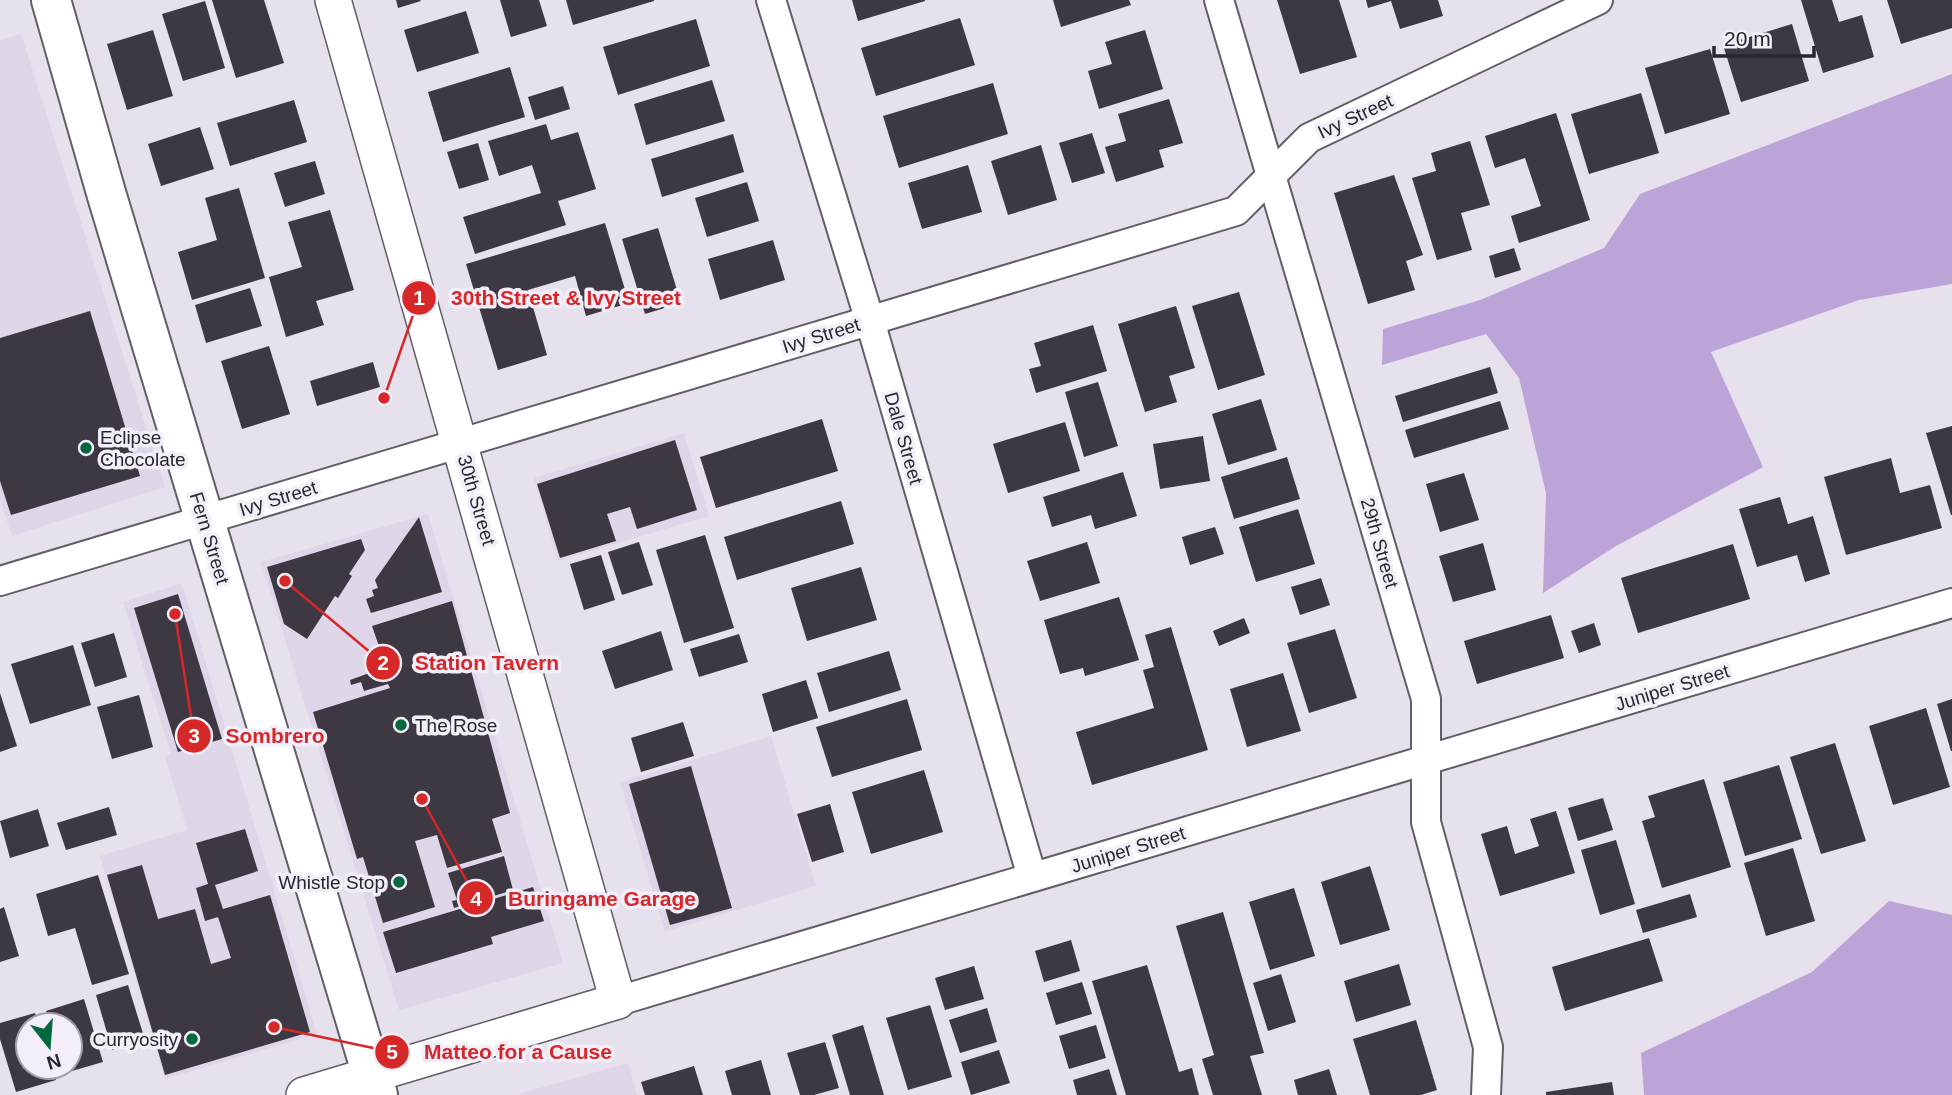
<svg xmlns="http://www.w3.org/2000/svg" width="1952" height="1095" font-family="Arial,sans-serif">
	<rect width="100%" height="100%" fill="#e6e1ed"/>
	<g fill="#dfd6e9">
		<polygon points="21,34 165,487 12,536 0,499 0,40"/>
		<polygon points="684,433 709,516 558,561 534,478"/>
		<polygon points="428,514 563,963 399,1010 261,562"/>
		<polygon points="182,583 317,1034 165,1079 100,856 187,830 165,756 171,754 123,602"/>
		<polygon points="771,736 816,886 665,932 620,782"/>
		<polygon points="628,1063 637,1095 515,1095"/>
	</g>
	<g fill="#bda4d8">
		<polygon points="1952,74 1952,284 1859,300 1711,352 1763,467 1616,546 1543,593 1546,493 1519,378 1486,334 1382,365 1383,329 1480,300 1604,248 1640,194"/>
		<polygon points="1889,901 1952,915 1952,1095 1644,1095 1641,1053 1812,972"/>
	</g>
	<g fill="#3d3842">
		<polygon points="212,0 264,0 284,63 236,78"/>
		<polygon points="396,0 420,0 421,1 398,8"/>
		<polygon points="500,0 539,0 547,26 511,37"/>
		<polygon points="566,0 654,0 654,1 573,25"/>
		<polygon points="852,0 925,0 925,1 858,21"/>
		<polygon points="1053,0 1129,0 1131,5 1061,27"/>
		<polygon points="1277,0 1339,0 1357,57 1300,74"/>
		<polygon points="1366,0 1438,0 1443,16 1400,29 1391,1 1368,8"/>
		<polygon points="1801,0 1832,0 1839,22 1862,15 1874,57 1823,73"/>
		<polygon points="1887,0 1952,0 1952,28 1901,44"/>
		<polygon points="205,1 225,68 183,81 162,14"/>
		<polygon points="466,11 479,53 417,72 404,30"/>
		<polygon points="960,18 975,65 876,96 861,48"/>
		<polygon points="696,19 710,66 618,95 603,47"/>
		<polygon points="1792,24 1809,81 1741,102 1723,45"/>
		<polygon points="153,30 173,96 127,110 107,44"/>
		<polygon points="1145,30 1163,89 1099,109 1088,71 1112,64 1105,42"/>
		<polygon points="1710,49 1730,114 1665,134 1645,68"/>
		<polygon points="510,67 525,117 443,142 428,92"/>
		<polygon points="712,80 725,121 646,145 634,104"/>
		<polygon points="993,83 1008,134 899,168 883,116"/>
		<polygon points="563,86 570,109 535,120 528,97"/>
		<polygon points="1641,93 1659,153 1589,174 1571,114"/>
		<polygon points="1169,99 1183,143 1159,150 1164,167 1116,182 1105,147 1126,141 1118,114"/>
		<polygon points="294,100 307,142 230,166 217,123"/>
		<polygon points="1556,113 1590,220 1519,243 1511,216 1541,206 1525,158 1495,168 1485,136"/>
		<polygon points="546,124 551,140 578,132 596,189 558,201 566,225 475,254 463,217 541,193 532,165 499,176 488,141"/>
		<polygon points="200,127 214,169 161,186 148,144"/>
		<polygon points="1092,133 1105,173 1072,183 1059,143"/>
		<polygon points="733,134 744,172 662,197 651,159"/>
		<polygon points="1470,141 1490,205 1461,213 1472,250 1437,260 1412,178 1436,171 1431,153"/>
		<polygon points="478,143 489,180 459,189 447,152"/>
		<polygon points="1041,145 1057,200 1008,215 991,161"/>
		<polygon points="315,161 325,194 285,207 274,173"/>
		<polygon points="968,165 982,212 922,229 908,183"/>
		<polygon points="1394,175 1423,255 1406,261 1415,290 1368,304 1334,193"/>
		<polygon points="747,182 759,221 707,237 695,198"/>
		<polygon points="239,188 265,278 192,300 178,252 217,240 205,198"/>
		<polygon points="330,210 354,290 316,301 324,325 286,337 269,277 302,267 288,222"/>
		<polygon points="605,223 629,303 586,316 575,276 528,290 547,355 498,370 466,264"/>
		<polygon points="658,228 681,303 645,314 622,239"/>
		<polygon points="773,240 785,280 720,300 708,259"/>
		<polygon points="1514,248 1521,270 1495,278 1489,256"/>
		<polygon points="250,288 262,326 206,343 195,305"/>
		<polygon points="1239,292 1265,375 1218,390 1192,306"/>
		<polygon points="1176,306 1195,368 1169,376 1177,402 1145,412 1118,324"/>
		<polygon points="90,311 140,476 11,515 0,481 0,338"/>
		<polygon points="1093,325 1107,371 1036,393 1029,369 1041,366 1034,343"/>
		<polygon points="269,346 290,414 242,429 221,361"/>
		<polygon points="373,362 380,387 317,406 310,381"/>
		<polygon points="1490,367 1498,393 1403,422 1395,396"/>
		<polygon points="1098,382 1118,446 1084,457 1065,392"/>
		<polygon points="1261,399 1277,450 1228,465 1212,414"/>
		<polygon points="1500,401 1509,429 1414,458 1405,430"/>
		<polygon points="822,419 838,471 716,508 700,457"/>
		<polygon points="1065,422 1080,471 1008,493 993,444"/>
		<polygon points="1952,426 1952,515 1951,515 1926,433"/>
		<polygon points="1203,436 1210,481 1160,489 1153,444"/>
		<polygon points="675,440 697,510 637,529 630,507 607,514 616,541 560,558 537,484"/>
		<polygon points="1287,457 1300,499 1234,519 1221,477"/>
		<polygon points="1891,458 1900,493 1930,485 1942,528 1846,555 1824,477"/>
		<polygon points="1123,472 1137,516 1095,529 1091,515 1052,527 1043,497"/>
		<polygon points="1464,473 1479,520 1440,532 1426,484"/>
		<polygon points="1780,497 1788,524 1813,516 1830,574 1805,582 1797,555 1757,567 1739,509"/>
		<polygon points="841,501 854,544 737,580 724,537"/>
		<polygon points="1298,509 1315,564 1256,582 1239,527"/>
		<polygon points="419,517 442,592 371,613 366,599 374,596 372,590 378,588 375,580"/>
		<polygon points="1215,527 1224,554 1190,565 1182,537"/>
		<polygon points="705,535 734,628 684,643 656,550"/>
		<polygon points="361,539 365,550 349,574 352,576 338,598 335,596 307,639 284,624 267,567"/>
		<polygon points="639,542 653,585 622,595 608,552"/>
		<polygon points="1087,542 1100,583 1040,601 1027,561"/>
		<polygon points="1483,543 1496,590 1453,602 1439,556"/>
		<polygon points="1733,544 1750,599 1638,633 1621,578"/>
		<polygon points="601,555 615,600 584,610 570,564"/>
		<polygon points="861,567 877,620 807,641 791,588"/>
		<polygon points="1321,578 1330,605 1300,615 1291,587"/>
		<polygon points="178,594 222,739 178,752 134,608"/>
		<polygon points="1119,597 1139,660 1085,676 1083,668 1060,674 1044,620"/>
		<polygon points="452,601 510,813 492,819 502,852 447,868 437,835 415,841 435,907 383,923 363,857 357,859 313,712 390,688 388,684 364,691 361,682 351,685 350,680 375,671 370,655 381,652 372,626"/>
		<polygon points="1551,615 1564,658 1477,684 1464,641"/>
		<polygon points="1244,618 1250,633 1219,646 1213,631"/>
		<polygon points="1594,623 1601,645 1579,653 1571,631"/>
		<polygon points="1171,627 1208,750 1092,785 1076,732 1154,708 1143,670 1154,667 1145,635"/>
		<polygon points="1335,629 1357,698 1309,713 1287,643"/>
		<polygon points="661,631 673,670 615,689 602,651"/>
		<polygon points="114,633 127,677 95,687 81,643"/>
		<polygon points="739,634 748,662 699,677 690,649"/>
		<polygon points="73,645 91,705 30,724 11,664"/>
		<polygon points="889,651 901,690 829,712 817,673"/>
		<polygon points="1283,673 1301,731 1247,747 1230,689"/>
		<polygon points="806,680 818,718 773,732 762,694"/>
		<polygon points="0,693 17,746 0,752"/>
		<polygon points="139,695 153,747 112,759 97,707"/>
		<polygon points="907,699 922,750 832,777 816,727"/>
		<polygon points="1952,699 1952,751 1951,751 1937,704"/>
		<polygon points="1926,708 1950,787 1893,805 1869,726"/>
		<polygon points="683,722 694,756 641,772 631,738"/>
		<polygon points="1835,743 1866,841 1821,854 1790,757"/>
		<polygon points="1779,765 1802,839 1745,856 1723,782"/>
		<polygon points="691,766 732,908 670,925 629,784"/>
		<polygon points="924,770 943,832 871,854 852,792"/>
		<polygon points="1704,779 1731,867 1662,888 1642,821 1655,817 1648,796"/>
		<polygon points="1603,798 1613,830 1578,841 1568,808"/>
		<polygon points="830,804 844,852 812,862 797,814"/>
		<polygon points="109,807 117,835 66,850 57,823"/>
		<polygon points="38,809 49,846 10,858 0,821"/>
		<polygon points="1556,811 1575,873 1500,896 1481,834 1507,826 1515,854 1539,846 1530,819"/>
		<polygon points="245,829 258,871 215,885 223,909 270,895 310,1032 165,1075 107,875 142,865 158,919 195,909 211,964 231,958 218,917 205,921 196,888 208,884 196,843"/>
		<polygon points="1616,840 1635,904 1600,915 1581,850"/>
		<polygon points="1793,848 1815,921 1766,936 1744,863"/>
		<polygon points="504,856 513,890 454,908 452,901 457,900 448,873"/>
		<polygon points="1370,866 1390,930 1340,945 1321,882"/>
		<polygon points="98,875 129,974 92,985 75,928 48,936 36,894"/>
		<polygon points="533,887 544,921 491,937 493,944 396,973 383,932"/>
		<polygon points="1294,888 1315,956 1270,970 1249,902"/>
		<polygon points="1690,894 1697,917 1643,933 1636,910"/>
		<polygon points="4,907 19,956 0,962 0,909"/>
		<polygon points="1223,912 1264,1053 1250,1056 1262,1095 1213,1095 1202,1059 1214,1055 1176,926"/>
		<polygon points="1649,938 1663,981 1565,1011 1552,967"/>
		<polygon points="1071,940 1080,971 1044,982 1035,951"/>
		<polygon points="1399,964 1411,1005 1356,1022 1344,981"/>
		<polygon points="1147,965 1179,1072 1192,1068 1199,1095 1126,1095 1092,981"/>
		<polygon points="974,966 984,999 945,1010 935,978"/>
		<polygon points="1281,974 1296,1022 1268,1031 1253,983"/>
		<polygon points="1082,982 1092,1014 1056,1025 1046,993"/>
		<polygon points="128,985 145,1040 112,1050 96,995"/>
		<polygon points="84,999 103,1062 65,1073 64,1067 70,1067 70,1025 51,1025 46,1011"/>
		<polygon points="930,1005 952,1077 908,1090 886,1018"/>
		<polygon points="987,1008 997,1042 960,1053 949,1020"/>
		<polygon points="35,1013 39,1025 28,1025 28,1067 52,1067 56,1080 16,1092 0,1039 0,1023"/>
		<polygon points="1416,1020 1437,1090 1421,1095 1370,1095 1353,1039"/>
		<polygon points="863,1025 884,1095 850,1095 832,1035"/>
		<polygon points="1096,1025 1106,1058 1069,1069 1059,1036"/>
		<polygon points="825,1042 839,1088 814,1095 800,1095 787,1053"/>
		<polygon points="999,1050 1010,1083 971,1095 961,1062"/>
		<polygon points="761,1060 771,1095 732,1095 725,1071"/>
		<polygon points="694,1066 703,1095 645,1095 641,1082"/>
		<polygon points="1109,1069 1117,1095 1077,1095 1073,1080"/>
		<polygon points="1329,1069 1337,1095 1298,1095 1294,1080"/>
		<polygon points="1612,1082 1614,1095 1546,1095 1546,1092"/>
	</g>
	<g fill="none" stroke-linecap="round" stroke-linejoin="round">
		<defs>
			<g id="minor">
				<polyline points="771,0 870,321 1032,877"/>
				<polyline points="1219,0 1426,699 1426,822 1488,1047 1486,1095"/>
				<polyline points="0,581 1236,211 1309,138 1598,0"/>
				<polyline points="618,1001 1952,603"/>
			</g>
			<polyline id="tertiary" points="304,1095 618,1001 333,0"/>
			<polyline id="secondary" points="51,0 107,196 378,1095"/>
		</defs>
		<use href="#minor" stroke="#625e68" stroke-width="32"/>
		<use href="#tertiary" stroke="#625e68" stroke-width="38"/>
		<use href="#secondary" stroke="#625e68" stroke-width="42"/>
		<use href="#minor" stroke="#fff" stroke-width="28"/>
		<use href="#tertiary" stroke="#fff" stroke-width="35"/>
		<use href="#secondary" stroke="#fff" stroke-width="38"/>
	</g>
	<g fill="#04683d" stroke="#f3eefa" stroke-width="2.5">
		<circle cx="86" cy="448" r="7"/>
		<circle cx="401" cy="725" r="7"/>
		<circle cx="399" cy="882" r="7"/>
		<circle cx="192" cy="1039" r="7"/>
	</g>
	<g text-anchor="middle" stroke-width="7" stroke-linejoin="round" paint-order="stroke">
		<g font-size="19" fill="#29272b" stroke="#f3eefa">
			<text transform="translate(1355 116) rotate(-25)" y="7">Ivy Street</text>
			<text transform="translate(821 335) rotate(-17)" y="7">Ivy Street</text>
			<text transform="translate(904 438) rotate(74)" y="7">Dale Street</text>
			<text transform="translate(278 498) rotate(-17)" y="7">Ivy Street</text>
			<text transform="translate(477 500) rotate(74)" y="7">30th Street</text>
			<text transform="translate(210 538) rotate(73)" y="7">Fern Street</text>
			<text transform="translate(1380 543) rotate(74)" y="7">29th Street</text>
			<text transform="translate(1672 687) rotate(-17)" y="7">Juniper Street</text>
			<text transform="translate(1128 849) rotate(-17)" y="7">Juniper Street</text>
		</g>
		<g font-size="19" fill="#29272b" stroke="#f3eefa" text-anchor="start">
			<text x="100" y="444">Eclipse<tspan x="100" dy="22">Chocolate</tspan></text>
			<text x="415" y="732">The Rose</text>
			<text x="385" y="889" text-anchor="end">Whistle Stop</text>
			<text x="178" y="1046" text-anchor="end">Curryosity</text>
		</g>
	</g>
	<path fill="none" stroke="#d62828" stroke-width="2.5" d="M384 398L419 298M285 581L383 663M175 614L194 736M422 799L476 898M274 1027L392 1052"/>
	<g fill="#d62828" stroke="#f3eefa" stroke-width="2.5">
		<circle cx="384" cy="398" r="7"/>
		<circle cx="285" cy="581" r="7"/>
		<circle cx="175" cy="614" r="7"/>
		<circle cx="422" cy="799" r="7"/>
		<circle cx="274" cy="1027" r="7"/>
		<circle cx="419" cy="298" r="18"/>
		<circle cx="383" cy="663" r="18"/>
		<circle cx="194" cy="736" r="18"/>
		<circle cx="476" cy="898" r="18"/>
		<circle cx="392" cy="1052" r="18"/>
	</g>
	<g font-size="21" text-anchor="middle" font-weight="bold" fill="#fff">
		<text x="419" y="305">1</text>
		<text x="383" y="670">2</text>
		<text x="194" y="743">3</text>
		<text x="476" y="906">4</text>
		<text x="392" y="1059">5</text>
	</g>
	<g font-size="21" text-anchor="middle" font-weight="bold" fill="#d62828" stroke="#f3eefa" stroke-width="7" stroke-linejoin="round" paint-order="stroke">
		<text x="566" y="305">30th Street &amp; Ivy Street</text>
		<text x="487" y="670">Station Tavern</text>
		<text x="275" y="743">Sombrero</text>
		<text x="602" y="906">Buringame Garage</text>
		<text x="518" y="1059">Matteo for a Cause</text>
	</g>
	<g transform="translate(49 1046) rotate(163)"><circle r="33" fill="#f3eefa" stroke="#a29ea7" stroke-width="2"/>
	<path d="M0-5L12 26L0 18L-12 26Z" fill="#04683d"/>
	<text y="-10" font-size="19" font-weight="bold" text-anchor="middle" fill="#29272b">N</text>
	</g>
	<path d="M1714 46v10h100v-10" fill="none" stroke="#29272b" stroke-width="3.5"/>
	<text x="1724" y="46" font-size="21" fill="#29272b" stroke="#f3eefa" stroke-width="5" paint-order="stroke">20 m</text>
</svg>
